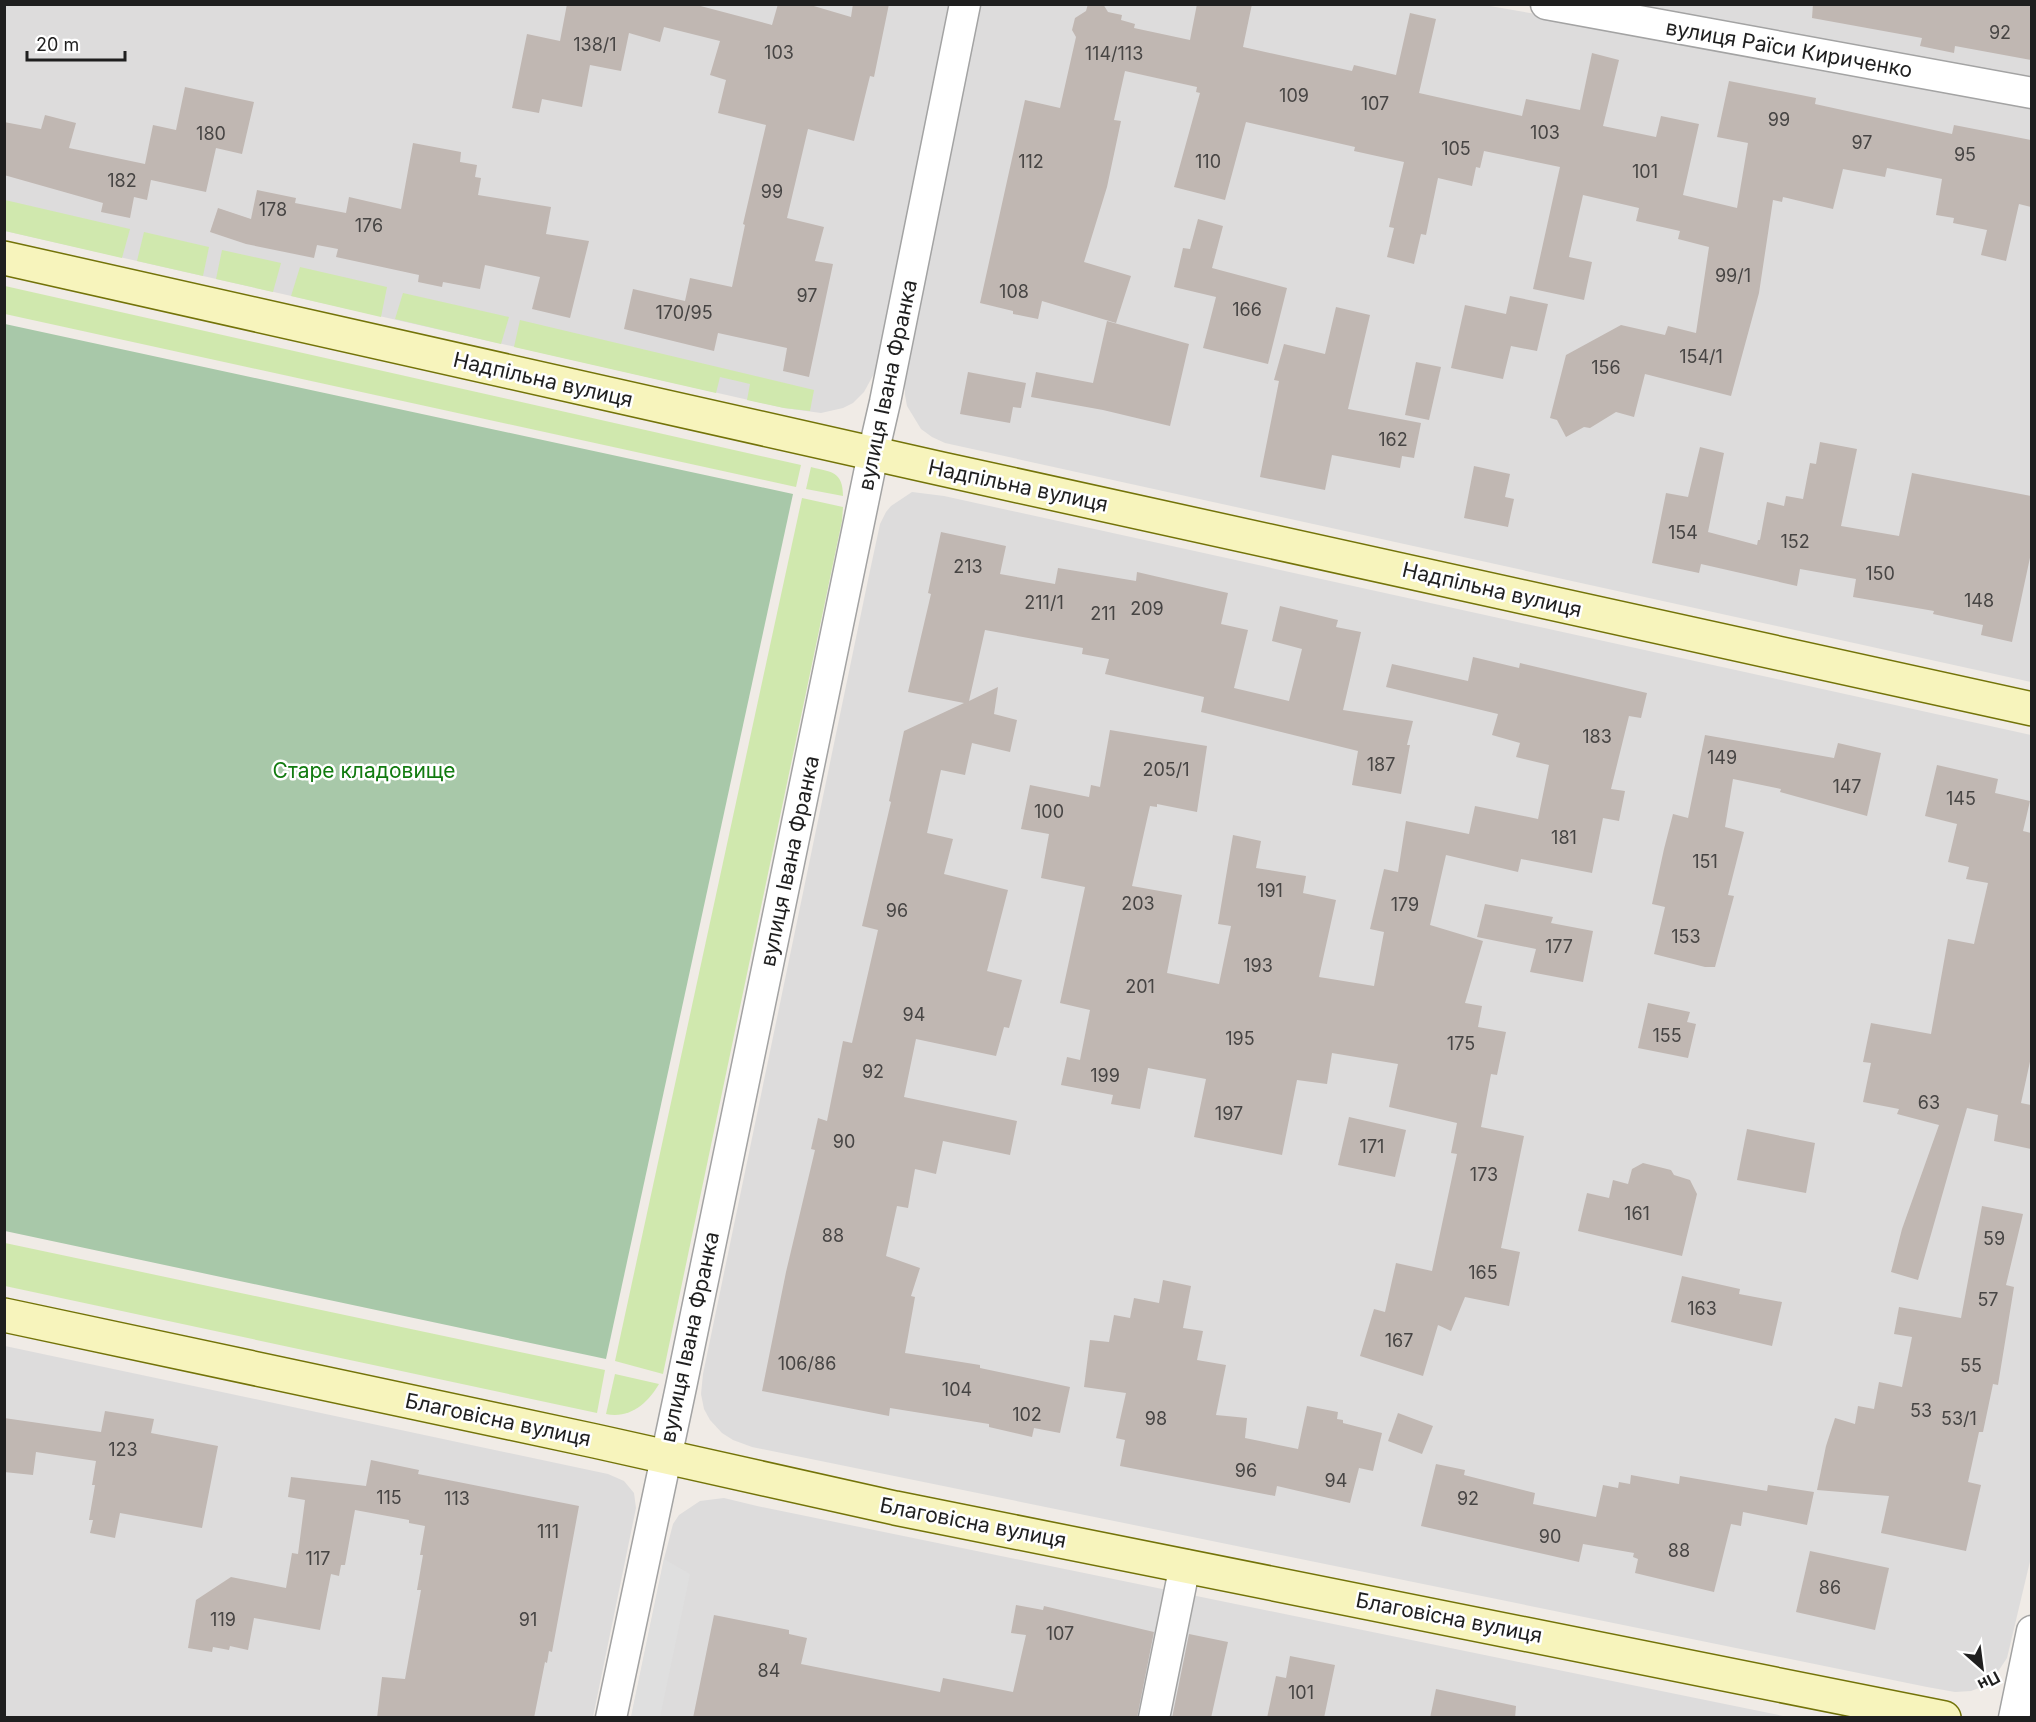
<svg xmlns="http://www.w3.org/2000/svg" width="2036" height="1722" font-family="Inter,sans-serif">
	<rect width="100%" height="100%" fill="#f0ebe6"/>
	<g fill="#dddcdc">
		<polygon points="5,5 951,5 876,370 864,392 853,403 843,408 821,413 784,408 5,231"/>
		<polygon points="979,5 1484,5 1855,70 2031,104 2031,682 945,443 932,437 921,429 907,406 905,395 905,376"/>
		<polygon points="1624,5 2031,5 2031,81"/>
		<polygon points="912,492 944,496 2031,735 2032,1553 2007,1658 1993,1679 1984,1686 1971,1691 1955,1692 1927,1687 752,1447 733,1440 722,1433 710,1420 704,1409 701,1394 703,1374 868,580 880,524 886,512 891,506"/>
		<polygon points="5,1346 608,1474 624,1481 634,1493 636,1508 593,1717 5,1718"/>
		<polygon points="724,1498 757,1506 1788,1717 631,1718 664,1559 673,1524 679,1515 700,1501"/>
	</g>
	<g fill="#d0e8ae">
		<polygon points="5,200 130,229 122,258 5,231"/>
		<polygon points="144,232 209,247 203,276 137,261"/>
		<polygon points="222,250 281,263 273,292 216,279"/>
		<polygon points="300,267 387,287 381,317 291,296"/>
		<polygon points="5,286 801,465 796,487 5,314"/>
		<polygon points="403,293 509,317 501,344 395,319"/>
		<polygon points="520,320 814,390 810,411 784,408 747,400 750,384 720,377 716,393 514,347"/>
		<path d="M811,467C831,472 843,471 843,496L806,489Z"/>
		<polygon points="802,498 843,507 842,521 663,1374 615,1361"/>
		<polygon points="5,1243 605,1370 597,1413 5,1286"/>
		<path d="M615,1374L659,1384C648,1403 630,1419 606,1414Z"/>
	</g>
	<polygon fill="#a8c8a9" points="5,324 793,494 606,1359 5,1231"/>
	<polygon fill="#dfdfdf" points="664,1559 690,1574 660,1717 631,1717"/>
	<g fill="#c0b7b2">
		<polygon points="567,4 693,4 772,25 778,4 807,4 851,17 853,4 889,4 874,77 870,76 854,141 808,129 787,218 824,227 815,261 833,264 809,377 783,371 787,348 718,333 714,351 624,329 633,289 685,301 690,278 732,287 745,225 743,224 766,125 718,113 726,80 710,75 720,41 664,27 660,42 629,33 621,71 590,65 582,107 542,99 539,113 512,108 527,34 560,41"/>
		<polygon points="1088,4 1103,4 1108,12 1122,15 1121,20 1135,24 1134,28 1190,40 1197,4 1252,4 1243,47 1352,71 1354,65 1396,75 1410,13 1436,19 1419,93 1522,116 1526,99 1580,110 1592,53 1619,60 1603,126 1656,137 1661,116 1699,124 1683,195 1737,208 1748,143 1717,137 1729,81 1816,98 1815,104 1952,134 1954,125 2031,140 2031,207 2019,204 2006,261 1981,255 1987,230 1953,223 1954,218 1936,215 1942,179 1887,168 1885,177 1843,169 1833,209 1783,197 1782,202 1773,200 1759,293 1731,396 1645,374 1634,417 1616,412 1590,428 1584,427 1566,437 1557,420 1550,418 1566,355 1621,325 1665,335 1668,326 1696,333 1709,247 1678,239 1680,231 1636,221 1639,208 1583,195 1569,257 1592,262 1584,300 1533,289 1560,167 1484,151 1480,168 1476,167 1472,186 1438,178 1426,235 1421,234 1414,264 1387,257 1394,228 1389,227 1404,162 1354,151 1355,147 1246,122 1225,200 1174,187 1200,93 1196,92 1197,87 1125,71 1114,120 1121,121 1107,187 1084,262 1131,276 1116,323 1042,301 1038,319 1013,314 1013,311 980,303 1025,100 1060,108 1076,37 1072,30 1075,18 1086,11"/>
		<polygon points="1813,4 2031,4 2031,60 1955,46 1954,53 1920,46 1922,38 1812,18"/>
		<polygon points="185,87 254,102 242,154 216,148 206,192 151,180 147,200 134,197 130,218 101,212 103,203 4,175 4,122 41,129 45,115 76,123 69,148 145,164 153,125 176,130"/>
		<polygon points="413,143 461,152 460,162 477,165 475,177 481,178 478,195 551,207 546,234 589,241 570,318 532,309 540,277 485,265 480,289 443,282 442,287 418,282 419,275 336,257 338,249 317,245 314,258 246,244 210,232 218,208 251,219 257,190 296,198 295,203 346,213 349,197 401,209"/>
		<polygon points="1198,219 1223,226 1212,268 1287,288 1268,364 1203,348 1216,297 1174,287 1183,248 1190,249"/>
		<polygon points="1510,296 1548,304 1537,351 1511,346 1503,379 1451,368 1465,305 1506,314"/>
		<polygon points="1336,307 1370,315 1348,409 1421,423 1414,458 1402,456 1400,468 1332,455 1325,490 1260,477 1279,381 1274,380 1284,344 1325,354"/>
		<polygon points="1107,321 1189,344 1170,426 1103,410 1031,397 1036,372 1093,383"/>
		<polygon points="1416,362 1441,367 1429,420 1405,415"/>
		<polygon points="968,372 1026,383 1021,408 1013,407 1010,423 960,414"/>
		<polygon points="1820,442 1857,449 1841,526 1899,536 1912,473 2031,496 2031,553 2012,642 1981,635 1983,625 1933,614 1934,611 1853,597 1856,579 1800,569 1797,586 1701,564 1699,573 1652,563 1666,493 1688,497 1700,447 1724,453 1708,532 1757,545 1758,540 1760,540 1767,502 1784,506 1786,496 1803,499 1810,463 1816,464"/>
		<polygon points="1474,466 1510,474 1505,497 1514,499 1508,527 1464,518"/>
		<polygon points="941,532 1006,546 1000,574 1055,584 1058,568 1136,581 1137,572 1228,593 1221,624 1248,630 1234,688 1289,701 1302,649 1272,641 1280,606 1338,620 1336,627 1361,632 1343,710 1413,721 1407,745 1410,745 1401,794 1352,785 1358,751 1201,712 1204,697 1105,674 1109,659 1082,654 1083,648 985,630 969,701 998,687 994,714 1017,720 1010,752 972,743 965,775 941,770 927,833 953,839 944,874 1008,890 987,971 1022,980 1009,1028 1004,1027 996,1056 916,1039 904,1097 1017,1121 1010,1155 943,1141 936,1174 915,1169 908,1208 897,1206 886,1256 920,1268 911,1296 915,1297 905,1353 980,1365 980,1368 1070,1387 1060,1433 1034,1428 1032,1437 989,1427 989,1424 890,1408 889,1416 762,1391 786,1272 815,1150 811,1149 818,1118 827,1121 843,1041 852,1043 878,930 862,926 891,802 889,801 904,731 964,703 908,692 931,594 928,593"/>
		<polygon points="1473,657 1519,668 1520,663 1647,693 1641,718 1629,716 1611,789 1625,791 1619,821 1603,818 1592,873 1521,859 1518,872 1446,855 1430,925 1483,941 1465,1003 1482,1006 1478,1027 1506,1032 1497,1075 1491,1074 1481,1127 1524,1136 1501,1248 1520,1252 1509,1306 1465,1297 1451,1331 1438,1325 1423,1376 1360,1356 1374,1309 1385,1312 1396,1263 1432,1271 1457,1154 1451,1153 1457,1123 1389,1107 1398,1064 1332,1053 1327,1084 1297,1080 1282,1155 1194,1137 1206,1079 1148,1068 1140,1109 1111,1104 1113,1095 1061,1085 1067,1057 1080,1060 1090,1010 1060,1003 1085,887 1041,878 1049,834 1021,829 1030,785 1089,797 1091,785 1100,787 1110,730 1207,746 1197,812 1157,804 1157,807 1150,806 1132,886 1182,895 1167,973 1219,984 1231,926 1218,924 1233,835 1261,841 1256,868 1306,876 1303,893 1336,900 1319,977 1374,986 1384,932 1370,929 1384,869 1398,872 1406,821 1469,834 1475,806 1538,819 1549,765 1516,757 1520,743 1492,735 1498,714 1386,687 1392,664 1468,681"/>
		<polygon points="1705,735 1834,758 1838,743 1881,753 1867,816 1780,792 1781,789 1733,779 1725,827 1744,832 1728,895 1734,896 1715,967 1705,967 1654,954 1665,907 1652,904 1664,849 1673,814 1688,818"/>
		<polygon points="1937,765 1998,779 1995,793 2030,801 2023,831 2031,833 2031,1057 2021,1103 2031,1105 2031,1149 1994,1141 1998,1115 1967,1108 1918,1280 1891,1272 1902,1229 1939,1125 1897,1114 1899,1109 1863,1102 1871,1063 1863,1062 1871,1023 1931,1034 1948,939 1974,944 1988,883 1966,879 1969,867 1948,862 1957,824 1925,816"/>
		<polygon points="1485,904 1553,917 1551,923 1593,931 1583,982 1530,972 1536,949 1477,937"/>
		<polygon points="1648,1003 1690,1012 1687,1022 1696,1024 1688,1058 1638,1048"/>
		<polygon points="1349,1117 1406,1130 1395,1177 1338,1165"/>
		<polygon points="1747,1129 1815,1143 1806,1193 1737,1180"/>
		<polygon points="1643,1163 1671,1170 1674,1175 1690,1180 1697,1194 1682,1256 1578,1231 1587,1193 1609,1198 1613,1180 1628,1184 1632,1169"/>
		<polygon points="1982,1206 2023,1214 2006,1285 2014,1287 1998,1385 1993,1384 1983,1432 1979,1432 1968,1482 1981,1485 1966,1551 1881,1533 1889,1496 1817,1490 1826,1446 1835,1418 1855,1424 1858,1406 1874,1409 1879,1382 1902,1387 1912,1337 1894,1334 1899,1307 1961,1318"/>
		<polygon points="1682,1276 1740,1289 1739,1294 1782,1302 1772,1346 1671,1322"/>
		<polygon points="1163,1280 1191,1286 1183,1328 1203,1331 1197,1360 1226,1365 1216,1415 1247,1418 1245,1438 1298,1449 1307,1406 1338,1412 1337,1419 1343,1420 1343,1423 1382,1433 1373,1471 1359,1468 1350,1503 1277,1486 1275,1496 1120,1466 1125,1440 1116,1438 1126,1393 1084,1387 1090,1340 1109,1342 1114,1315 1130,1318 1134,1298 1159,1303"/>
		<polygon points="105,1411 154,1419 151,1433 218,1446 202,1528 120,1513 115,1538 90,1533 93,1520 89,1520 95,1485 92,1485 96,1461 36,1452 33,1475 4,1472 4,1418 101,1432"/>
		<polygon points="1398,1413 1433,1426 1422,1454 1388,1441"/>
		<polygon points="371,1460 419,1470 418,1474 579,1506 552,1652 549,1651 547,1663 545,1662 534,1718 377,1718 382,1677 405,1679 421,1590 417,1590 423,1555 420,1555 425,1526 409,1523 409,1520 355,1510 345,1565 341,1565 339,1576 331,1574 320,1630 254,1618 248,1650 230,1646 229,1650 213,1647 212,1652 188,1648 196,1600 231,1577 286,1588 292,1553 298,1554 305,1500 288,1497 291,1477 366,1486"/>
		<polygon points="1436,1464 1465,1470 1464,1475 1535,1493 1533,1504 1596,1517 1603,1485 1618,1488 1619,1482 1630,1484 1631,1475 1679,1484 1680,1476 1767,1491 1768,1485 1814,1492 1807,1525 1743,1512 1741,1526 1731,1524 1714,1592 1635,1573 1638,1559 1633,1557 1634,1553 1583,1544 1579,1562 1421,1526"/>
		<polygon points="1810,1551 1889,1568 1875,1630 1796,1612"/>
		<polygon points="1016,1605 1043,1610 1044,1606 1154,1632 1137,1718 693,1718 714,1615 789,1630 789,1634 807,1638 801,1664 940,1692 943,1678 1013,1692 1026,1635 1011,1633"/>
		<polygon points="1189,1634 1228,1642 1211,1718 1172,1718"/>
		<polygon points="1290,1656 1335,1665 1324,1718 1267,1718 1276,1676 1286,1678"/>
		<polygon points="1436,1689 1516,1706 1515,1718 1430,1718"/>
	</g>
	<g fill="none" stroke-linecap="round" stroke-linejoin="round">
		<defs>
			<g id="street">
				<polyline points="1546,4 2032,93"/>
				<polyline points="611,1718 681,1387 873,454 885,402 965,4"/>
				<polyline points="1154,1718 1185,1565"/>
				<polyline points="2014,1718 2032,1631"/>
			</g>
			<g id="secondary">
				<polyline points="4,258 942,469 2032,709"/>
				<polyline points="4,1315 595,1441 895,1508 1944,1718"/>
			</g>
		</defs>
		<use href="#street" stroke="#a3a3a3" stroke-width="33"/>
		<use href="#secondary" stroke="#737309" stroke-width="36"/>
		<use href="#street" stroke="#fff" stroke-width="30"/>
		<use href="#secondary" stroke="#f7f4bc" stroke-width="33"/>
	</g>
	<g text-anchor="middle" stroke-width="5" stroke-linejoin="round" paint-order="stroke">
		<g font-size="18" fill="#474544">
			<text x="2000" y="39">92</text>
			<text x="595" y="51">138/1</text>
			<text x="779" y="59">103</text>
			<text x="1114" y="60">114/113</text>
			<text x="1294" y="102">109</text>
			<text x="1375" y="110">107</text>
			<text x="1779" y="126">99</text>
			<text x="1545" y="139">103</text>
			<text x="211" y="140">180</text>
			<text x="1862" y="149">97</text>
			<text x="1456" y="155">105</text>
			<text x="1965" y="161">95</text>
			<text x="1031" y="168">112</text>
			<text x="1208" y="168">110</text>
			<text x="1645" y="178">101</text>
			<text x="122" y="187">182</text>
			<text x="772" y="198">99</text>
			<text x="273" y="216">178</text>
			<text x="369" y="232">176</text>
			<text x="1733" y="282">99/1</text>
			<text x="1014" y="298">108</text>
			<text x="807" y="302">97</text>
			<text x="1247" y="316">166</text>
			<text x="684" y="319">170/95</text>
			<text x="1701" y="363">154/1</text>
			<text x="1606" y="374">156</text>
			<text x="1393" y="446">162</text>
			<text x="1683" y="539">154</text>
			<text x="1795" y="548">152</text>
			<text x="968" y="573">213</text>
			<text x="1880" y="580">150</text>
			<text x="1979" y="607">148</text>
			<text x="1044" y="609">211/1</text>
			<text x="1147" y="615">209</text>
			<text x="1103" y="620">211</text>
			<text x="1597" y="743">183</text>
			<text x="1722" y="764">149</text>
			<text x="1381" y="771">187</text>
			<text x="1166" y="776">205/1</text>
			<text x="1847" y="793">147</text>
			<text x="1961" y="805">145</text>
			<text x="1049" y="818">100</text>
			<text x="1564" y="844">181</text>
			<text x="1705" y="868">151</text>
			<text x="1270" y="897">191</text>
			<text x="1138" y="910">203</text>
			<text x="1405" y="911">179</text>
			<text x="897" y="917">96</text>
			<text x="1686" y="943">153</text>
			<text x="1559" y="953">177</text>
			<text x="1258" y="972">193</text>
			<text x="1140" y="993">201</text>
			<text x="914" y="1021">94</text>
			<text x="1667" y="1042">155</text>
			<text x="1240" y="1045">195</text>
			<text x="1461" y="1050">175</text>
			<text x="873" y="1078">92</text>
			<text x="1105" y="1082">199</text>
			<text x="1929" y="1109">63</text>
			<text x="1229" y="1120">197</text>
			<text x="844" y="1148">90</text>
			<text x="1372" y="1153">171</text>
			<text x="1484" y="1181">173</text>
			<text x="1637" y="1220">161</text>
			<text x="833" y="1242">88</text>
			<text x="1994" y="1245">59</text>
			<text x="1483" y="1279">165</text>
			<text x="1988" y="1306">57</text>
			<text x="1702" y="1315">163</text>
			<text x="1399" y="1347">167</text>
			<text x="807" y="1370">106/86</text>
			<text x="1971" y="1372">55</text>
			<text x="957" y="1396">104</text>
			<text x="1921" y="1417">53</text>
			<text x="1027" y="1421">102</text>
			<text x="1156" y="1425">98</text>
			<text x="1959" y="1425">53/1</text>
			<text x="123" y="1456">123</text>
			<text x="1246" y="1477">96</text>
			<text x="1336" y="1487">94</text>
			<text x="389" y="1504">115</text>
			<text x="457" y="1505">113</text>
			<text x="1468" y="1505">92</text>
			<text x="548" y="1538">111</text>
			<text x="1550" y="1543">90</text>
			<text x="1679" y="1557">88</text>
			<text x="318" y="1565">117</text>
			<text x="1830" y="1594">86</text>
			<text x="223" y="1626">119</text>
			<text x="528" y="1626">91</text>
			<text x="1060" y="1640">107</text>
			<text x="769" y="1677">84</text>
			<text x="1301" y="1699">101</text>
		</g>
		<g font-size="21" fill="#1f1f1f" stroke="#fff">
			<text transform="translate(1789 49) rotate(10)" y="7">вулиця Раїси Кириченко</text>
			<text transform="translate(543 380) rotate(13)" y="7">Надпільна вулиця</text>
			<text transform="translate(888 385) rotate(-78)" y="7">вулиця Івана Франка</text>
			<text transform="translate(1018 486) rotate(12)" y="7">Надпільна вулиця</text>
			<text transform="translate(1492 590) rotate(13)" y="7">Надпільна вулиця</text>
			<text transform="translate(790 861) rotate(-78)" y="7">вулиця Івана Франка</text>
			<text transform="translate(690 1337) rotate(-78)" y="7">вулиця Івана Франка</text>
			<text transform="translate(498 1420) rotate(12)" y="7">Благовісна вулиця</text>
			<text transform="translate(973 1523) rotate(11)" y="7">Благовісна вулиця</text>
			<text transform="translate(1449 1618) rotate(11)" y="7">Благовісна вулиця</text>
		</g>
		<g font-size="21" fill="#127b10" stroke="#fff">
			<text x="364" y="778">Старе кладовище</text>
		</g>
	</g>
	<rect width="2036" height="1722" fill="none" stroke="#1f1f1f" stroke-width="12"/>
	<g transform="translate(1982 1668) rotate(152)" stroke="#ffffff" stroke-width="4.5" paint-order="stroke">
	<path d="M0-4.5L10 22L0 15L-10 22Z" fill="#1f1f1f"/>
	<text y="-9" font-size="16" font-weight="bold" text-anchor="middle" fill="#1f1f1f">Пн</text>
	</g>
	<path d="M27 51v9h98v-9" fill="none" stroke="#1f1f1f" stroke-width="3"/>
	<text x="36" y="51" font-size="18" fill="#1f1f1f" stroke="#ffffff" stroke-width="4.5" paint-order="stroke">20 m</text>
</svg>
